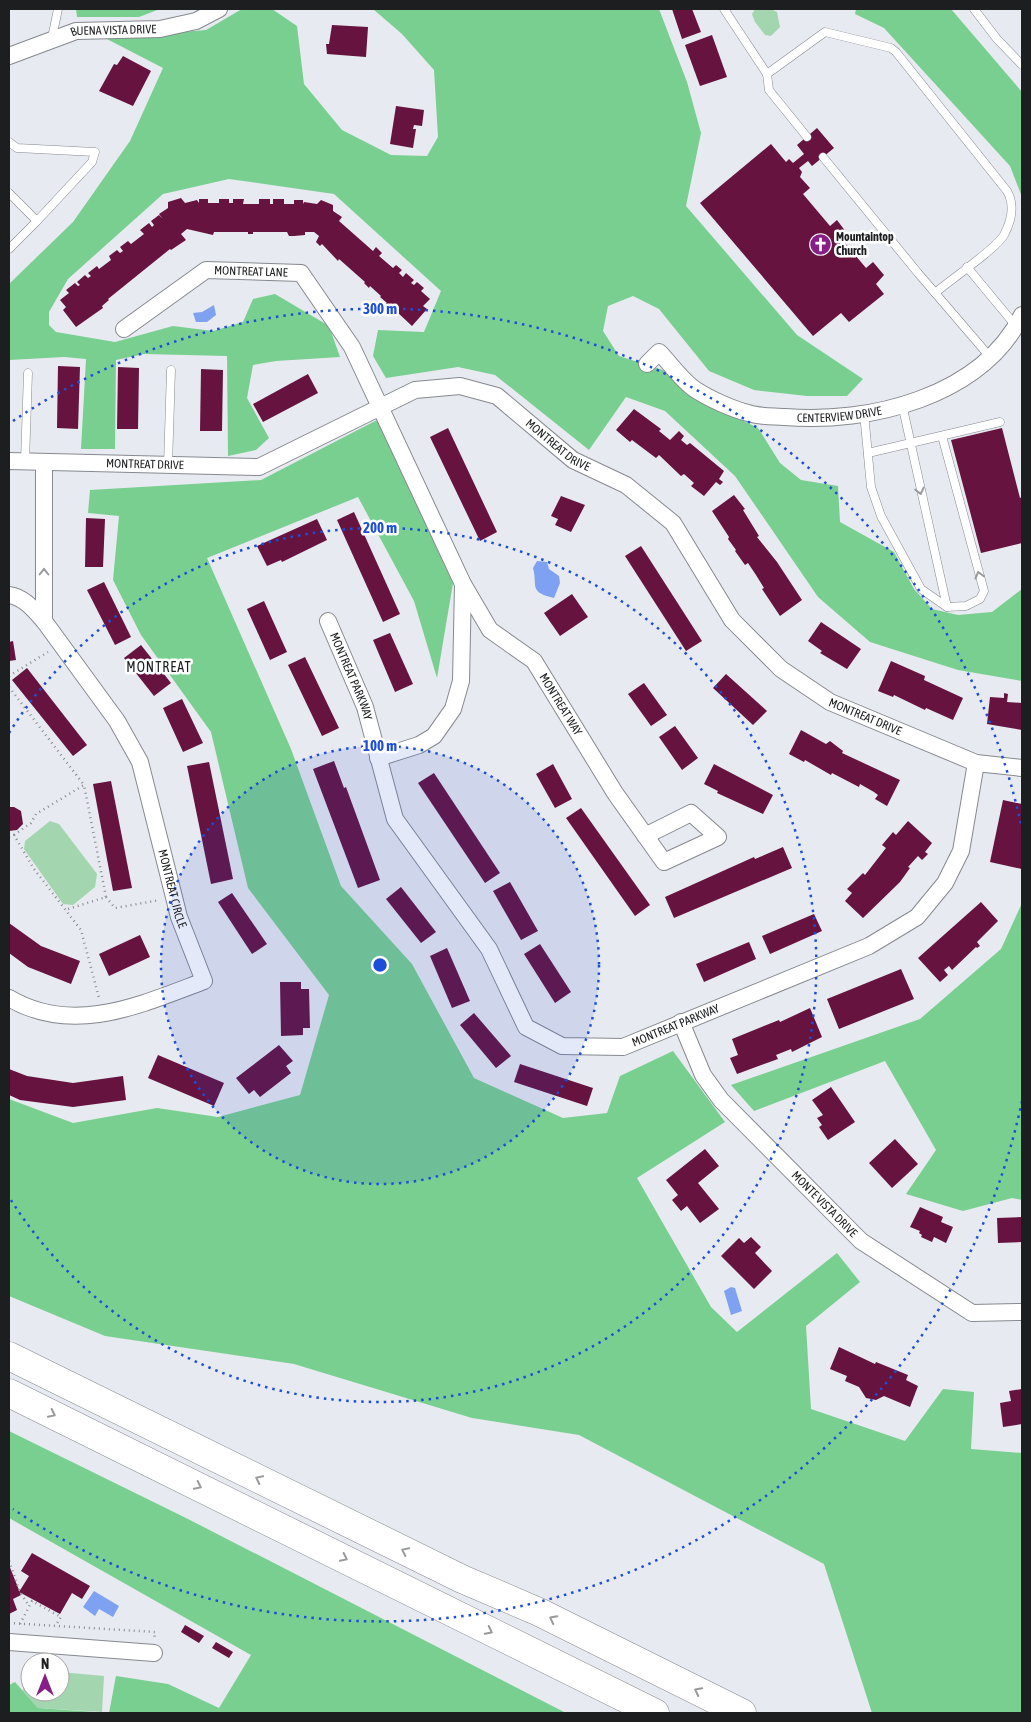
<svg xmlns="http://www.w3.org/2000/svg" width="1031" height="1722" font-family="'Asap Condensed',sans-serif">
	<rect width="100%" height="100%" fill="#e7eaf0"/>
	<g fill="#a3d6af">
		<polygon points="755,9 771,9 777,12 780,27 771,36 765,35 755,22 752,14"/>
		<polygon points="50,821 59,824 97,874 95,887 73,905 63,904 24,849 25,841"/>
		<polygon points="24,1669 30,1669 30,1692 60,1692 60,1672 104,1676 102,1712 38,1708 23,1691"/>
	</g>
	<g fill="#79cf90">
		<polygon points="76,9 160,9 139,17 77,17"/>
		<polygon points="242,9 272,9 297,26 304,84 342,130 391,155 427,156 438,137 434,70 402,34 373,9 659,9 687,82 701,133 686,206 797,335 863,379 847,396 807,396 754,390 709,371 659,309 633,296 608,306 603,331 619,356 663,370 688,394 758,428 780,463 801,480 838,486 840,522 894,552 914,589 932,609 958,615 992,612 1022,589 1022,681 958,670 870,642 818,597 735,476 665,411 626,397 589,450 495,375 458,367 386,378 373,356 378,330 424,332 441,291 334,194 229,179 163,194 68,279 49,312 49,325 56,332 115,342 173,326 213,331 243,322 253,299 275,294 329,326 340,357 276,361 253,365 247,398 269,438 256,450 228,456 227,356 144,354 116,360 115,449 81,449 86,359 64,357 9,360 9,284 73,222 130,141 163,68 105,38 206,30"/>
		<polygon points="856,9 951,9 1022,92 1022,197 1010,166 884,28 855,14"/>
		<polygon points="377,420 453,583 437,678 414,601 358,497 207,558 291,749 341,886 412,964 474,1078 563,1118 607,1113 620,1076 673,1051 725,1122 637,1178 711,1307 737,1332 837,1253 860,1282 806,1326 811,1409 905,1441 943,1389 974,1392 971,1449 1022,1453 1022,1713 872,1713 824,1564 579,1435 472,1418 294,1364 105,1336 9,1296 9,1099 73,1123 157,1108 218,1117 300,1095 329,995 248,888 211,732 141,635 113,580 119,516 88,513 90,490 261,480"/>
		<polygon points="1022,903 1022,1200 1012,1198 963,1211 906,1194 936,1150 885,1061 754,1111 731,1085 920,1019 1001,949"/>
		<polygon points="9,1431 188,1519 566,1713 9,1713 9,1685 15,1682 38,1708 109,1713 116,1676 168,1684 219,1708 251,1655 9,1518"/>
	</g>
	<g fill="#7ea2f1">
		<polygon points="214,305 216,315 207,322 196,322 193,313 202,312"/>
		<path d="M537,561L547,562L549,569L559,576L560,583L554,598C528,592 538,586 533,568Z"/>
		<polygon points="731,1287 735,1288 742,1311 731,1315 724,1291"/>
		<polygon points="94,1591 119,1606 113,1617 99,1609 95,1616 83,1607"/>
	</g>
	<g fill="#661340">
		<polygon points="672,9 692,9 701,32 682,39"/>
		<polygon points="332,25 368,27 366,57 327,54 326,44 329,44"/>
		<polygon points="712,35 727,77 700,86 685,45"/>
		<polygon points="123,56 151,71 133,106 99,91 114,64 117,65"/>
		<polygon points="396,106 424,110 422,126 414,125 413,129 416,129 413,148 390,144"/>
		<polygon points="817,128 834,148 812,166 808,161 799,168 802,172 800,177 810,188 803,194 830,226 837,220 846,232 840,237 866,268 873,262 884,275 876,284 884,294 849,322 841,313 813,336 700,203 771,144 786,162 789,159 793,163 804,154 797,145"/>
		<polygon points="181,198 185,203 197,200 199,203 199,199 208,199 208,203 219,203 219,199 229,199 229,203 233,203 233,199 244,199 243,204 259,204 259,199 270,199 270,204 273,204 273,199 284,199 284,204 294,204 294,200 303,200 303,204 304,202 317,204 321,200 333,205 333,211 342,217 339,221 373,251 376,247 382,253 379,256 393,268 396,265 402,270 399,273 403,277 406,273 414,280 411,283 414,285 417,282 424,288 421,291 430,299 423,306 427,309 412,326 396,311 394,313 385,305 387,303 380,297 381,296 370,286 369,288 364,283 365,282 339,259 338,261 322,244 320,246 316,242 319,236 314,232 305,232 305,235 294,236 289,236 287,232 253,232 253,234 248,234 248,232 214,232 213,235 187,229 181,234 186,240 171,250 170,249 108,299 109,300 102,306 103,308 76,327 63,310 66,307 60,300 69,293 66,290 75,283 78,286 80,285 77,282 85,275 88,278 91,276 88,273 97,266 99,269 111,260 109,256 117,250 120,253 123,251 120,247 128,241 131,244 144,234 140,230 149,223 152,227 154,225 151,221 159,215 162,218 159,214 168,208 168,202"/>
		<polygon points="58,366 80,367 78,429 57,428"/>
		<polygon points="118,367 139,368 138,429 117,429"/>
		<polygon points="201,369 223,370 222,431 200,431"/>
		<polygon points="308,374 318,393 263,422 253,404"/>
		<polygon points="634,409 661,429 659,431 670,440 679,431 684,436 681,440 687,445 690,443 724,471 719,479 723,482 720,485 716,482 704,496 691,486 694,483 684,474 681,476 659,455 656,458 632,440 630,442 616,430"/>
		<polygon points="448,428 497,532 480,541 430,437"/>
		<polygon points="1002,428 1020,498 1022,497 1022,543 981,553 951,440"/>
		<polygon points="734,495 745,509 743,510 759,536 757,537 777,562 802,600 780,616 762,589 764,588 756,575 748,563 745,565 735,551 736,550 728,539 729,537 712,511"/>
		<polygon points="561,496 585,505 571,532 555,525 558,519 551,516"/>
		<polygon points="354,512 400,614 383,622 337,520"/>
		<polygon points="86,518 105,519 103,567 85,567"/>
		<polygon points="317,519 327,540 282,562 281,560 267,566 257,546"/>
		<polygon points="641,546 702,641 686,651 625,556"/>
		<polygon points="104,582 131,637 115,645 87,590"/>
		<polygon points="572,594 588,617 560,636 544,613"/>
		<polygon points="264,601 287,652 270,660 247,609"/>
		<polygon points="821,622 861,649 847,669 820,653 822,651 808,641"/>
		<polygon points="390,633 413,684 395,692 373,640"/>
		<polygon points="13,641 16,660 9,661 9,642"/>
		<polygon points="141,645 171,683 154,696 124,658"/>
		<polygon points="305,657 339,728 322,736 288,665"/>
		<polygon points="891,661 925,676 924,680 963,698 953,720 926,708 925,710 894,695 893,697 878,691"/>
		<polygon points="27,668 87,745 73,756 12,680"/>
		<polygon points="726,674 767,711 753,725 713,688"/>
		<polygon points="644,683 667,715 651,726 628,694"/>
		<polygon points="1004,693 1008,694 1007,702 1022,703 1022,730 987,724 990,697 1004,698"/>
		<polygon points="182,699 203,743 183,752 163,708"/>
		<polygon points="675,726 698,758 682,770 659,737"/>
		<polygon points="801,730 826,744 830,741 843,751 842,753 900,780 887,806 875,799 878,795 874,792 860,784 859,787 832,773 831,775 805,760 804,762 789,754"/>
		<polygon points="334,761 344,788 346,787 380,880 358,888 313,769"/>
		<polygon points="209,762 233,879 211,884 187,766"/>
		<polygon points="553,764 572,799 555,808 536,774"/>
		<polygon points="714,764 773,795 763,814 717,793 718,791 704,784"/>
		<polygon points="434,773 500,873 485,883 418,783"/>
		<polygon points="111,781 132,888 113,891 93,784"/>
		<polygon points="1003,800 1022,804 1022,869 990,862"/>
		<polygon points="9,807 14,807 21,811 23,824 17,830 9,831"/>
		<polygon points="581,808 650,905 635,916 566,818"/>
		<polygon points="908,821 932,843 925,852 928,854 922,860 918,856 908,867 910,868 900,882 863,918 845,901 852,893 847,889 863,873 865,875 886,848 882,845 893,832 896,835"/>
		<polygon points="783,847 792,868 674,918 665,897 754,857 755,859"/>
		<polygon points="510,882 538,931 521,940 493,891"/>
		<polygon points="401,887 436,932 421,943 386,899"/>
		<polygon points="232,893 267,944 252,954 218,902"/>
		<polygon points="981,902 998,921 977,942 980,946 977,948 976,947 952,970 949,966 944,970 948,975 940,982 918,958"/>
		<polygon points="814,914 822,931 770,954 762,936"/>
		<polygon points="9,923 41,946 80,961 71,984 28,967 9,953"/>
		<polygon points="140,935 150,957 109,976 99,954"/>
		<polygon points="749,942 756,959 704,982 696,964"/>
		<polygon points="540,944 571,992 555,1003 524,954"/>
		<polygon points="447,948 470,1001 452,1008 430,956"/>
		<polygon points="901,969 914,999 839,1029 827,999"/>
		<polygon points="280,982 301,982 301,989 309,989 310,1028 303,1028 303,1035 281,1036"/>
		<polygon points="810,1008 822,1037 792,1052 791,1049 776,1055 778,1059 737,1074 730,1058 738,1055 732,1039 779,1020 780,1022"/>
		<polygon points="474,1013 511,1056 496,1068 460,1025"/>
		<polygon points="279,1045 293,1061 286,1066 291,1073 260,1097 254,1090 249,1094 236,1078"/>
		<polygon points="158,1055 224,1083 214,1106 148,1078"/>
		<polygon points="520,1064 593,1088 587,1106 514,1082"/>
		<polygon points="9,1069 27,1076 73,1083 123,1076 126,1100 73,1107 20,1100 9,1095"/>
		<polygon points="831,1087 855,1122 828,1140 819,1127 822,1125 817,1118 823,1115 812,1100"/>
		<polygon points="895,1139 918,1164 892,1188 869,1163"/>
		<polygon points="705,1149 719,1166 698,1183 719,1209 700,1223 687,1206 681,1211 672,1200 678,1195 666,1180"/>
		<polygon points="920,1207 943,1217 941,1222 953,1227 946,1243 934,1237 932,1242 921,1237 922,1235 919,1233 920,1231 910,1227"/>
		<polygon points="1022,1217 1022,1242 998,1243 997,1218"/>
		<polygon points="751,1237 761,1247 755,1253 772,1271 754,1289 721,1256 739,1238 744,1243"/>
		<polygon points="839,1347 875,1364 876,1362 908,1375 906,1380 918,1386 910,1407 884,1396 876,1400 866,1398 859,1387 845,1381 847,1376 830,1369"/>
		<polygon points="1022,1389 1022,1424 1003,1427 1000,1403 1011,1401 1009,1391"/>
		<polygon points="32,1553 90,1586 82,1599 72,1593 60,1614 19,1592 29,1576 21,1571"/>
		<polygon points="9,1565 21,1595 13,1599 17,1610 9,1614"/>
		<polygon points="185,1625 204,1636 199,1643 181,1632"/>
		<polygon points="216,1642 233,1652 229,1658 212,1648"/>
	</g>
	<g fill="none" stroke-linecap="round" stroke-linejoin="round">
		<defs>
			<g id="service">
				<polyline points="724,9 767,74"/>
				<polyline points="974,9 997,39 1022,65"/>
				<polyline points="52,38 58,9"/>
				<path d="M807,137L769,90L767,74L825,32L891,48L896,52L1007,191C1015,205 1012,220 1004,235C997,248 949,281 935,293"/>
				<polyline points="9,142 17,148 95,152 92,162 37,221"/>
				<polyline points="823,157 918,273 990,357"/>
				<polyline points="9,193 37,221 9,249"/>
				<polyline points="967,267 1015,325"/>
				<polyline points="902,404 947,607 966,606 980,599 984,591 942,436"/>
				<polyline points="864,413 871,487 881,516 921,589 947,607"/>
				<polyline points="868,453 1000,422"/>
				<polyline points="25,461 28,373"/>
				<polyline points="168,465 171,370"/>
			</g>
			<g id="minor">
				<path id="s1" d="M9,56L76,31L160,29L196,21L219,9"/>
				<path id="s2" d="M124,329L206,270L301,273L352,347L463,584L461,681L453,709L434,736L419,745L378,758"/>
				<path id="s3" d="M647,364L659,352C670,363 682,381 696,390C710,399 732,409 748,413C759,417 774,416 785,417C869,424 981,397 1022,315"/>
				<path id="s4" d="M9,461L259,467L415,390L460,386L497,396L573,460L626,485L673,523L732,620L781,669L830,702L976,763L1022,768"/>
				<path id="s5" d="M463,584L490,630L534,661L615,793L664,862L718,837L691,813L645,836"/>
				<path id="s6" d="M9,595C24,597 34,610 44,621L117,721L140,762L179,917L204,981C140,1005 73,1036 9,998"/>
				<polyline points="44,621 44,462"/>
				<path id="s7" d="M328,621L365,707L395,819L489,949L526,1027L562,1046L623,1047L869,946L917,917L945,883L961,851L976,763"/>
				<path id="s8" d="M681,1022L703,1075L721,1100L861,1241L972,1313L1022,1312"/>
				<polyline points="9,1642 154,1653"/>
			</g>
			<g id="motorway">
				<polyline points="9,1356 462,1579 539,1612 742,1713"/>
				<polyline points="9,1393 655,1713"/>
			</g>
		</defs>
		<use href="#service" stroke="#86898f" stroke-width="9"/>
		<use href="#minor" stroke="#86898f" stroke-width="18"/>
		<use href="#motorway" stroke="#86898f" stroke-width="29"/>
		<g stroke="#8a8c90" stroke-width="2.5" stroke-dasharray="1 4" stroke-linecap="butt">
			<polyline points="9,676 48,652"/>
			<polyline points="9,687 84,785"/>
			<polyline points="14,835 31,823 36,814 84,785 106,897 65,910"/>
			<polyline points="9,837 14,835 34,869 81,930 99,998"/>
			<polyline points="106,897 115,908 160,900"/>
			<polyline points="9,1561 20,1592 29,1606"/>
			<polyline points="9,1623 155,1632 154,1640"/>
			<polyline points="20,1624 32,1601 61,1617 56,1625"/>
		</g>
		<use href="#service" stroke="#fff" stroke-width="8"/>
		<use href="#minor" stroke="#fff" stroke-width="16"/>
		<use href="#motorway" stroke="#fff" stroke-width="28"/>
	</g>
	<defs><path id="oneway-chevron" d="M-2-3.5L2.5 0L-2 3.5" fill="none" stroke-width="1.6" stroke-linecap="round" stroke-linejoin="round" transform="scale(1.25)"/></defs>
	<g stroke="#999a9b">
		<use href="#oneway-chevron" transform="translate(920 491) rotate(77)"/>
		<use href="#oneway-chevron" transform="translate(44 572) rotate(-90)"/>
		<use href="#oneway-chevron" transform="translate(979 575) rotate(-105)"/>
		<use href="#oneway-chevron" transform="translate(52 1414) rotate(26)"/>
		<use href="#oneway-chevron" transform="translate(259 1479) rotate(-154)"/>
		<use href="#oneway-chevron" transform="translate(198 1486) rotate(26)"/>
		<use href="#oneway-chevron" transform="translate(405 1551) rotate(-154)"/>
		<use href="#oneway-chevron" transform="translate(344 1558) rotate(26)"/>
		<use href="#oneway-chevron" transform="translate(553 1619) rotate(-153)"/>
		<use href="#oneway-chevron" transform="translate(489 1631) rotate(27)"/>
		<use href="#oneway-chevron" transform="translate(698 1691) rotate(-153)"/>
	</g>
	<circle cx="380" cy="965" r="219" fill="#1d4ed8" fill-opacity=".12"/>
	<g fill="none" stroke="#1d4ed8" stroke-width="2.5" stroke-dasharray="2.5 5">
		<circle cx="380" cy="965" r="219"/>
		<path d="M9 733A437 437 0 1 1 9 1197"/>
		<path d="M1022 1101A656 656 0 0 1 13 1509M13 421A656 656 0 0 1 1022 829"/>
	</g>
	<defs>
		<symbol id="church-disc" viewBox="-11 -11 22 22"><circle r="9.5" fill="#862088" stroke="#fff"/><path d="M-1.2-6h2.4v3.5h3.3v2.4h-3.3V6h-2.4V-.1h-3.3v-2.4h3.3Z" fill="#fff"/></symbol>
	</defs>
	<g fill-rule="evenodd">
		<use href="#church-disc" x="808" y="232" width="25" height="25"/>
	</g>
	<g text-anchor="middle" stroke-width="5" stroke-linejoin="round" paint-order="stroke">
		<g font-size="12" fill="#1d1e20" stroke="#fff">
			<text dy="4" stroke="none"><textPath href="#s1" startOffset="109">BUENA VISTA DRIVE</textPath></text>
			<text dy="4" stroke="none"><textPath href="#s2" startOffset="146">MONTREAT LANE</textPath></text>
			<text dy="4" stroke="none"><textPath href="#s3" startOffset="219">CENTERVIEW DRIVE</textPath></text>
			<text dy="4" stroke="none"><textPath href="#s4" startOffset="586">MONTREAT DRIVE</textPath></text>
			<text dy="4" stroke="none"><textPath href="#s4" startOffset="136">MONTREAT DRIVE</textPath></text>
			<text dy="4" stroke="none"><textPath href="#s7" startOffset="60">MONTREAT PARKWAY</textPath></text>
			<text dy="4" stroke="none"><textPath href="#s5" startOffset="158">MONTREAT WAY</textPath></text>
			<text dy="4" stroke="none"><textPath href="#s4" startOffset="1006">MONTREAT DRIVE</textPath></text>
			<text dy="4" stroke="none"><textPath href="#s6" startOffset="346">MONTREAT CIRCLE</textPath></text>
			<text dy="4" stroke="none"><textPath href="#s7" startOffset="615">MONTREAT PARKWAY</textPath></text>
			<text dy="4" stroke="none"><textPath href="#s8" startOffset="235">MONTE VISTA DRIVE</textPath></text>
		</g>
		<g font-size="12" font-weight="bold" fill="#1d1e20" stroke="#fff" text-anchor="start">
			<text x="836" y="241">Mountaintop<tspan x="836" dy="14">Church</tspan></text>
		</g>
		<g font-size="14" letter-spacing="1" fill="#1d1e20" stroke="#fff">
			<text x="159" y="672">MONTREAT</text>
		</g>
	</g>
	<circle cx="380" cy="965" r="8" fill="#1d4ed8" stroke="#fff" stroke-width="2.5"/>
	<g font-size="15" text-anchor="middle" font-weight="bold" fill="#1d4ed8" stroke="#fff" stroke-width="5" stroke-linejoin="round" paint-order="stroke">
		<text x="380" y="314">300 m</text>
		<text x="380" y="533">200 m</text>
		<text x="380" y="751">100 m</text>
	</g>
	<rect width="1031" height="1722" fill="none" stroke="#1d1e20" stroke-width="20"/>
	<g transform="translate(45 1677)"><circle r="24" fill="#ffffff" stroke="#a5a5a6"/>
	<path d="M0-4L9 19L0 12L-9 19Z" fill="#862088"/>
	<text y="-8" font-size="14" font-weight="bold" text-anchor="middle" fill="#1d1e20">N</text>
	</g>
</svg>
